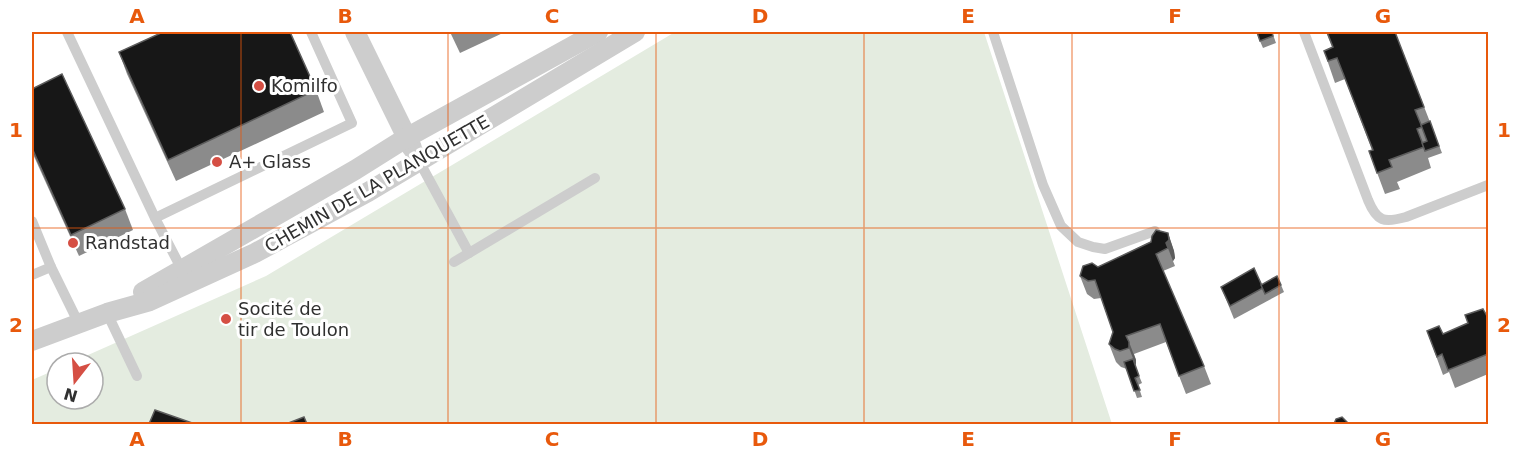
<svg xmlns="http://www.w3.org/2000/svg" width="1520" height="456" font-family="'DejaVu Sans',sans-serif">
	<rect width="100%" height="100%" fill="#fff"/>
	<polygon fill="#e4ece0" points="675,32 984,32 1112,424 32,424 32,380 57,369 57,399 93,399 93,363 70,363 266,276"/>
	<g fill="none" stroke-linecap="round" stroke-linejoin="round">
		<g stroke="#cdcdcd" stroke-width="10">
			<polyline points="67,32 155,218 182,270"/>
			<polyline points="993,32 1043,185 1061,226 1078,242 1093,247 1105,249 1155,231"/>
			<path d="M1304,32L1368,200C1377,222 1384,223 1406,217L1488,185"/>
			<polyline points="419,161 469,253"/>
			<polyline points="155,218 352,123 311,32"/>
			<polyline points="32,221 51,267 79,324"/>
			<polyline points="454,262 595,178"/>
			<polyline points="32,275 51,267"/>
			<polyline points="107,313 137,376"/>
		</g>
		<g stroke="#cdcdcd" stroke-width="20">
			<polyline points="355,32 412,148"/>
			<polyline points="143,292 355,170 406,138 598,32"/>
			<polyline points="32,341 107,313 150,301 255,253 368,192 635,32"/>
		</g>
	</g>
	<g fill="#8b8b8b">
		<polygon points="450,32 505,32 460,53"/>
		<polygon points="1256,32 1272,32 1276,43 1263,48"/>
		<polygon points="1326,32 1395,32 1442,153 1428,158 1431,168 1397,182 1400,189 1385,194 1369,151 1372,150 1345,79 1335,83 1324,51 1332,47"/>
		<polygon points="119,52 316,90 324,112 176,181 127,74"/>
		<polygon points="32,89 125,209 133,230 79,256 32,152"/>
		<polygon points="1168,233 1174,251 1175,258 1173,261 1175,266 1163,271 1204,366 1211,384 1186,394 1166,342 1134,354 1136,360 1135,366 1142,383 1138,385 1142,397 1137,398 1127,369 1121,367 1116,362 1109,344 1113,332 1101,298 1094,299 1087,294 1080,276"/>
		<polygon points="1261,285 1281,285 1284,292 1234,319 1221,287"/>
		<polygon points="1465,315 1488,316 1488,374 1455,388 1449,372 1443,375 1427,331 1443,334 1468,323"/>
	</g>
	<g fill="#5d5d5d">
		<polygon points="1168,233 1174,251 1175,258 1173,261 1166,243"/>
		<polygon points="1129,342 1136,360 1136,366 1129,348"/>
	</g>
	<g fill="#171717" stroke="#5d5d5d" stroke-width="1.5">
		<polygon points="163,32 290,32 316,90 168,160 119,52"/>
		<polygon points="1257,32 1272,32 1273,36 1260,41"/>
		<polygon points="1327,32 1395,32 1424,107 1415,110 1422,127 1417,129 1424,147 1389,160 1392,167 1377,173 1369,151 1373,150 1337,58 1328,61 1324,51 1333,47"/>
		<polygon points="62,74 125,209 71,235 32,148 32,89"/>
		<polygon points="1430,121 1439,146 1425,151 1422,143 1427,141 1421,125"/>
		<polygon points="1156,230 1168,233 1169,240 1166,243 1168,248 1156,254 1204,366 1179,376 1160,324 1126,336 1129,342 1129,348 1120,351 1115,349 1109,344 1113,332 1095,280 1088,281 1080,276 1083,266 1092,263 1098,267 1151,242 1152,236"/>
		<polygon points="1254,268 1263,288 1230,306 1221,287"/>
		<polygon points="1277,276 1281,285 1265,294 1261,285"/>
		<polygon points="1483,309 1487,316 1488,316 1488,354 1448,370 1442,354 1437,357 1427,331 1439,326 1443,334 1468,323 1465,315"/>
		<polygon points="1133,359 1139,376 1135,378 1140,390 1134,391 1124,362"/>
		<polygon points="155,410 195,424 149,424"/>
		<polygon points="304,417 307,424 286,424"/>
		<polygon points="1342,417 1348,423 1348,424 1334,424 1336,419"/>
	</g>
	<path fill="none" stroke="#e8590c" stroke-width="1.5" stroke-opacity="0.55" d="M241,32V424M448,32V424M656,32V424M864,32V424M1072,32V424M1279,32V424M32,228H1488"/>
	<g fill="#d54f44" stroke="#fff" stroke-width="2">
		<circle cx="259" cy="86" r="6"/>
		<circle cx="217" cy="162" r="6"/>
		<circle cx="73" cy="243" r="6"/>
		<circle cx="226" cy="319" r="6"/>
	</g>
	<g text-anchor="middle" stroke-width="6" stroke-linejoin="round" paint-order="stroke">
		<g font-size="18" fill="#303030" stroke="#fff" text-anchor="start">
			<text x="271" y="92">Komilfo</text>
			<text x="229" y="168">A+ Glass</text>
			<text x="85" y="249">Randstad</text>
			<text x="238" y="315">Socité de<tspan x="238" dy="21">tir de Toulon</tspan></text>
		</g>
		<g font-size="18" fill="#303030" stroke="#fff">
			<text transform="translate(377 184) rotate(-30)" y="6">CHEMIN DE LA PLANQUETTE</text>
		</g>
	</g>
	<rect width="1520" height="456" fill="none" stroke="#ffffff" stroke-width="66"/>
	<g transform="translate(75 381) rotate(197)"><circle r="28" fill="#ffffff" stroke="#acacac" stroke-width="1.5"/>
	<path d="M0-4.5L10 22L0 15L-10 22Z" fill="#d54f44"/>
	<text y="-9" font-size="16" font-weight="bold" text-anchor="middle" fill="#303030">N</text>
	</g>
	<rect x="33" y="33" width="1454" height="390" fill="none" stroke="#e8590c" stroke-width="2"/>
	<g font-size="20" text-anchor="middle" font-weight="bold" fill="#e8590c">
		<text x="137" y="23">A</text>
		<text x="345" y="23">B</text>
		<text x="552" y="23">C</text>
		<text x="760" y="23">D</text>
		<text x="968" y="23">E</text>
		<text x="1175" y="23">F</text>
		<text x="1383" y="23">G</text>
		<text x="16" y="137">1</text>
		<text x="1504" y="137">1</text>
		<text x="16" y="332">2</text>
		<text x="1504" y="332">2</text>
		<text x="137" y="446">A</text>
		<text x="345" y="446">B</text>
		<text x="552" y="446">C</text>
		<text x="760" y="446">D</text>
		<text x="968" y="446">E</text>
		<text x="1175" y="446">F</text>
		<text x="1383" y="446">G</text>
	</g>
</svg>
